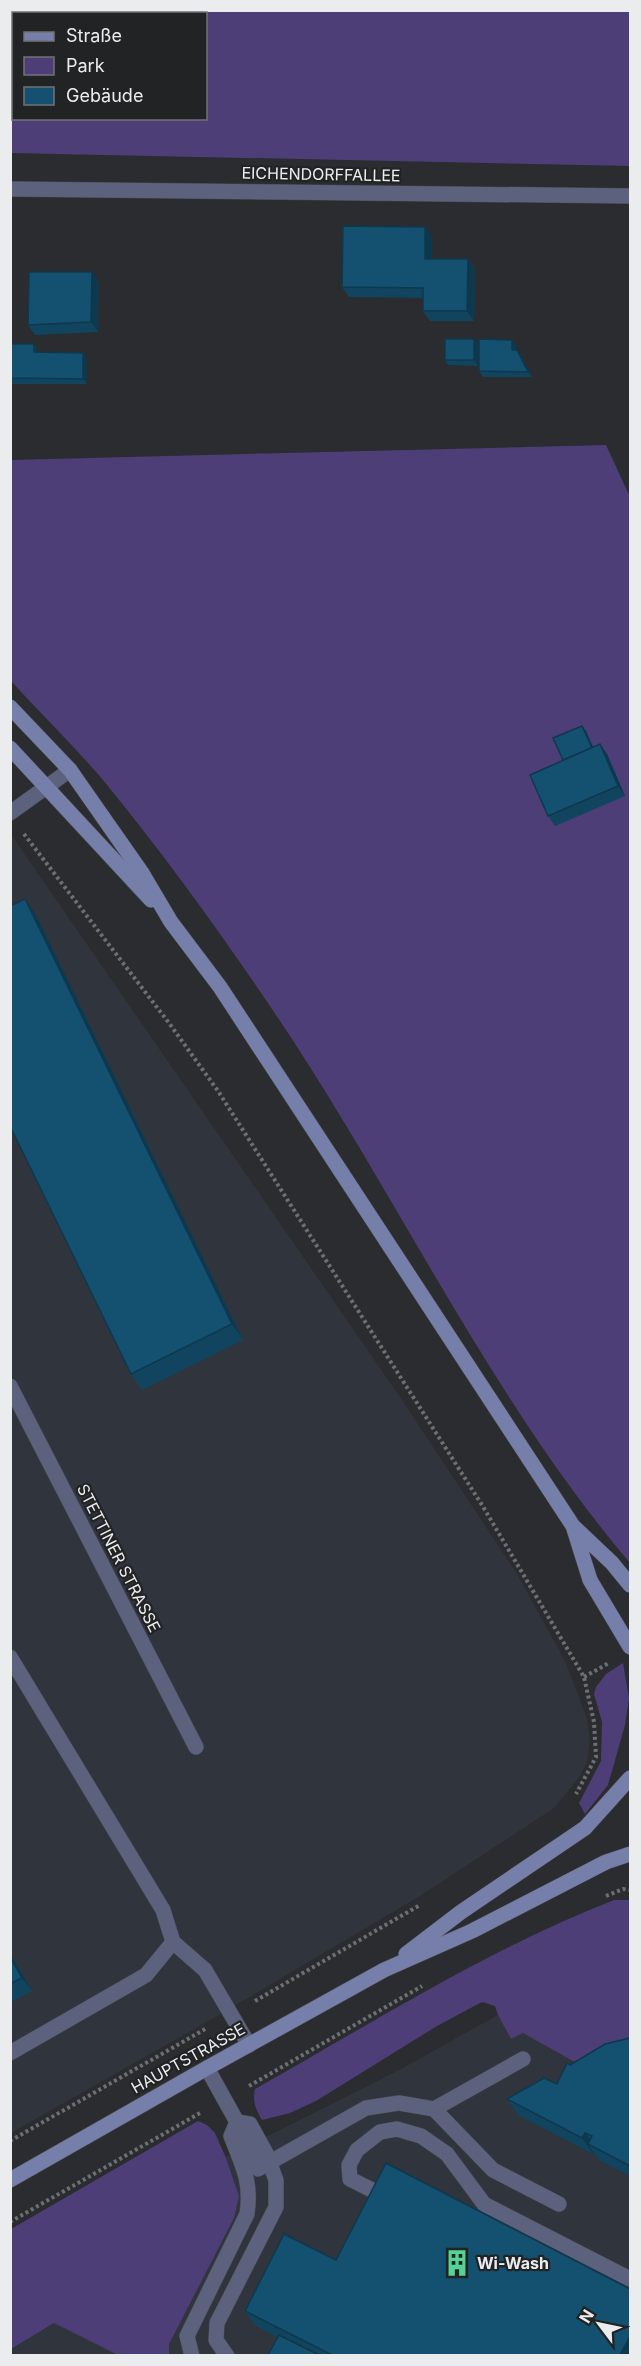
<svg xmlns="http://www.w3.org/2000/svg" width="641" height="2366" font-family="Inter,sans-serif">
	<rect width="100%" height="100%" fill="#2a2c2f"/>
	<g fill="#30353d">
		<polygon points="10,833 400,1397 517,1574 565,1661 586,1716 590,1738 587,1762 580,1776 554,1808 420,1896 219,2015 11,2133"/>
		<polygon points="498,2015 511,2039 523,2033 582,2065 630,2043 630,2355 169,2356 169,2344 239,2196 226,2157 401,2069"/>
		<polygon points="54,2323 118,2355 11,2356 11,2349"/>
	</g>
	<g fill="#4e3e77">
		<polygon points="73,11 630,11 630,166 11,153 11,100 13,99 14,118 206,118 206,14 74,14"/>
		<path d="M606,445L630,497V1563C496,1405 405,1212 292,1039C233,950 171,863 103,780C74,746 41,714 11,681V460Z"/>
		<polygon points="623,1663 629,1698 625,1725 608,1785 585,1814 579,1803 601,1761 602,1722 594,1694 596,1687 606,1674"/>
		<path d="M614,1900H630V2043L582,2066L523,2033L511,2039L498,2015L495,2006L482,2002L437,2026L316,2101L290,2113L262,2120C256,2110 252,2101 255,2089C372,2023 488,1949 614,1900Z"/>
		<polygon points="198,2121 207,2125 215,2133 226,2158 239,2196 234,2218 169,2344 169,2355 118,2355 54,2323 11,2349 11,2229"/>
	</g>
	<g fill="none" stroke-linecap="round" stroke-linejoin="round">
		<defs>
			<g id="lane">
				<polyline points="10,1386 196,1747"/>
				<polyline points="10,1657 163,1910 173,1942 205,1970 249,2045"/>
				<polyline points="10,2053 146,1975 173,1942"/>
				<polyline points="207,2068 237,2122 258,2169 366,2108 399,2103 434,2109 523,2059"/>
				<polyline points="434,2109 493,2170 559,2204"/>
				<polyline points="388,2198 350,2179 349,2165 357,2150 380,2132 397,2129 421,2136 447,2154 484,2204 630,2279"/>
				<path d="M192,2356L187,2336L247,2214C252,2181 242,2165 231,2136L237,2122"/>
				<polyline points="227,2356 216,2340 217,2323 276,2207 276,2180 266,2153 250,2124 237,2122"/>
			</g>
			<g id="street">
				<polyline points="10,189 630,196"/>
				<polyline points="10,813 70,770"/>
			</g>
			<g id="secondary">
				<polyline points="10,707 70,770 142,873 171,922 220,987 573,1526 612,1563 630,1585"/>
				<polyline points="10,748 151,900"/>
				<polyline points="574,1529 590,1580 630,1647"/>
				<polyline points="406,1954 461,1912 585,1828 630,1778"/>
				<polyline points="10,2180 207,2068 384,1970 472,1931 606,1862 630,1854"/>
			</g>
		</defs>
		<use href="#lane" stroke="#45474a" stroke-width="16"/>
		<use href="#street" stroke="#45474a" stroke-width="16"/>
		<use href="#secondary" stroke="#45474a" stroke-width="16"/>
		<g stroke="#6e6f72" stroke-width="4" stroke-dasharray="3 3" stroke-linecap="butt">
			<polyline points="24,834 169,1023 218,1091 482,1505 584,1677 594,1722 596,1757 576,1794"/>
			<polyline points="584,1677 609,1663"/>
			<polyline points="606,1896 623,1889 630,1890"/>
			<polyline points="255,2001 420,1905"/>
			<polyline points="249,2086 422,1986"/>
			<polyline points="10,2141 207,2028"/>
			<polyline points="10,2222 200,2113"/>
		</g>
		<use href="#lane" stroke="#5c627d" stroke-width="15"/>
		<use href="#street" stroke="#5c627d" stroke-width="15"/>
		<use href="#secondary" stroke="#767faa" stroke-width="15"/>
	</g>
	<g fill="#11455f">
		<polygon points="425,227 432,237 432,259 468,259 475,269 474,321 430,321 423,311 423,298 349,297 342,287"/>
		<polygon points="92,272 99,282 98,332 35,335 28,325"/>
		<polygon points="474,339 478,345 478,366 448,365 445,360"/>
		<polygon points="512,340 516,345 516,350 521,355 532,377 483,377 479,371"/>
		<polygon points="10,344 34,344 37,349 37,352 87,358 87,384 10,384"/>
		<polygon points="582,726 586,731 593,747 600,744 607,754 625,796 555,826 548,816 563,760"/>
		<polygon points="36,915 243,1340 142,1390 131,1374"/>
		<polygon points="10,1954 32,1991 10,2003"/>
		<polygon points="630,2038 630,2176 599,2160 594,2153 593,2154 518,2115 507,2099 557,2084 570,2065"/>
		<polygon points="336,2260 630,2355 268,2355 278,2338 256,2326 245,2311"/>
	</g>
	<g fill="#0e384e">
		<polygon points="425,227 432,237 432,269 425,259"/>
		<polygon points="468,259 475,269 474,321 467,311"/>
		<polygon points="92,272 99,282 98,332 91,322"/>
		<polygon points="474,339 478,345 478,366 474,360"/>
		<polygon points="512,340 516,345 516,355 512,350"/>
		<polygon points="34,344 37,349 37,358 34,352"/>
		<polygon points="517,350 521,355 532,377 528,372"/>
		<polygon points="83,353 87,358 87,384 83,379"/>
		<polygon points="582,726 586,731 597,756 593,750"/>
		<polygon points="600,744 607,754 625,796 618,786"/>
		<polygon points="25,899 36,915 243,1340 232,1324"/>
		<polygon points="10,1954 32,1991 22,1978 10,1957"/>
		<polygon points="585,2133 596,2148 588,2144 594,2153 593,2154 582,2138"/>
		<polygon points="630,2336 630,2355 620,2355"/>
	</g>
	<g fill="#14506f" stroke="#0e384e" stroke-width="1.5">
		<polygon points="343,226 425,227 425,259 468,259 467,311 423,311 423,288 342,287"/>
		<polygon points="29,272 92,272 91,322 28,325"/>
		<rect x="445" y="339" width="29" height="21"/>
		<polygon points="479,339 512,340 512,350 517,350 528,372 479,371"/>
		<polygon points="10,344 34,344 34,352 83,353 83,379 10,378"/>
		<polygon points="582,726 592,748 563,760 553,738"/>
		<polygon points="600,744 618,786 548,816 530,775"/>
		<polygon points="25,899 232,1324 131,1374 10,1126 10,906"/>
		<polygon points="10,1957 22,1978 10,1984"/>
		<polygon points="630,2038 630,2166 588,2144 592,2136 585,2133 582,2138 507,2099 544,2078 557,2084 567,2063 570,2065 605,2044"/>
		<polygon points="386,2163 630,2289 630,2336 620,2355 332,2355 245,2311 284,2234 336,2260"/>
		<polygon points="279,2335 319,2355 268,2355"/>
	</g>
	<defs>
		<symbol id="building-bare" viewBox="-9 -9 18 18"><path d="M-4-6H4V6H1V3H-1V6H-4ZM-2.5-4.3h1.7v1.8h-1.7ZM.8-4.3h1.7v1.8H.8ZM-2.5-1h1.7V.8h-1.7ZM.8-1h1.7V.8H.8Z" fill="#55d395" stroke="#212325" stroke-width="2.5" paint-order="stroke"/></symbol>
	</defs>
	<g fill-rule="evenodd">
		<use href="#building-bare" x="438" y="2244" width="38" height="38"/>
	</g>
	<g text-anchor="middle" stroke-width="4.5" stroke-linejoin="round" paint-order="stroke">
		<g font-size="16" fill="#ebecee" stroke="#212325">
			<text transform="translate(321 174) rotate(1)" y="6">EICHENDORFFALLEE</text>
			<text transform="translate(119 1558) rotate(63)" y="6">STETTINER STRASSE</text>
			<text transform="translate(188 2058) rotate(-29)" y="6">HAUPTSTRASSE</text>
		</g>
		<g font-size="16" font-weight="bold" fill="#ebecee" stroke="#212325" text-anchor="start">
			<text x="477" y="2269">Wi-Wash</text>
		</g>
	</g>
	<rect width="641" height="2366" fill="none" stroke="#ebecee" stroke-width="24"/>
	<rect x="12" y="12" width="195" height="108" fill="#212325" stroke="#727375" stroke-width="1.5"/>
	<rect x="24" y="32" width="30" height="9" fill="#767faa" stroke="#727375" stroke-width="1.5"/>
	<text x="66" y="42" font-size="18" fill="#ebecee">Straße</text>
	<rect x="24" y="57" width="30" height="18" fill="#4e3e77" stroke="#727375" stroke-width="1.5"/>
	<text x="66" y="72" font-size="18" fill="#ebecee">Park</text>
	<rect x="24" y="87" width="30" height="18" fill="#14506f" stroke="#727375" stroke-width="1.5"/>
	<text x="66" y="102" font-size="18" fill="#ebecee">Gebäude</text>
	<g transform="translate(599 2324) rotate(302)" stroke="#212325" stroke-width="4.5" paint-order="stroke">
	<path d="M0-4.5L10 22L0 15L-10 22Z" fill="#ebecee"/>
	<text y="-9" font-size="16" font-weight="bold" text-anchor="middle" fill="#ebecee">N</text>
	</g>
</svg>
